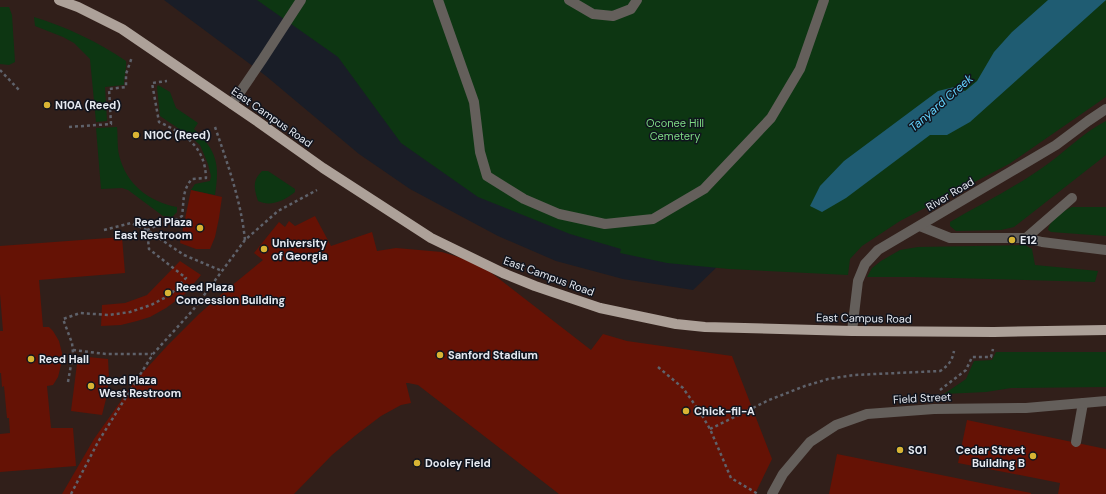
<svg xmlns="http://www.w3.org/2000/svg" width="1106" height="494" font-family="'DM Sans',sans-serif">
	<rect width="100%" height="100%" fill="#191d27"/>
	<polygon fill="#311f1a" points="0,0 164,0 266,76 359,154 410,189 498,236 556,261 623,279 693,290 718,266 1106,0 1106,494 0,494"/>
	<g fill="#0d3612">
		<polygon points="257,0 1106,0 1106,97 1009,164 900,221 862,246 850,259 848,275 729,269 667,263 620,253 621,249 570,234 478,197 401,143 338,57"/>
		<polygon points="0,7 9,7 12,15 15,62 9,65 0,64"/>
		<path d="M34,17C67,27 98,42 126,61C127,69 124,77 124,85L105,87L107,121L96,122L90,59L74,43L63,37L35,26Z"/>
		<path d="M158,85L170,92L176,108L198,123L194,129C217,151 220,164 215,195L191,190L195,184L210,181L211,176L208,164L200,145L191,137L160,116L157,87Z"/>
		<path d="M1106,121V155L1014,227L1001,230L956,231L950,226V222C983,203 1018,186 1049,163C1068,149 1084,132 1106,121Z"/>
		<path d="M117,127C118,136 117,146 119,155C126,184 149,202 177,207V212L172,217L163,216L128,190L122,188L101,189L96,128Z"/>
		<path d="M262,171H268L295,189V192C284,201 270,207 258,201C254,188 252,181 262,171Z"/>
		<path d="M1072,207H1106V236L1051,232L1048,230C1049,221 1064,210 1072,207Z"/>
		<polygon points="1025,245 1032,249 1035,265 1098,271 1095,282 914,277 867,277 872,268 881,261 900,250 918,247"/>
		<polygon points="996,352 1106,352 1106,387 1011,388 986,392 944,394 966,379 974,361 992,360"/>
	</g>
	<polygon fill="#1f5c72" points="1048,0 1106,0 970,122 947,135 930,135 846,198 822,212 810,206 820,186 844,161 938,91 954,87 965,91 977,81 994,52 1012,32"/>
	<g fill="#651205">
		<polygon points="191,190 222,197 219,218 215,237 210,249 196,249 180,243"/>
		<polygon points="315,216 331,246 372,232 377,251 396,248 442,252 468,260 485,268 591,350 603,334 627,341 732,356 772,459 755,494 559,494 418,385 408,383 406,383 411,403 401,405 381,416 356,435 332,455 294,494 62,494 94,439 135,381 167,346 199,314 230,287 263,260 254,253 279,222 285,227 289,221 295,226"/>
		<polygon points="122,237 125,273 39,280 43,327 49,327 53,331 59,341 62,353 61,365 58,377 53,385 47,386 51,428 73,428 76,466 0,472 0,434 10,433 9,418 7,418 4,386 2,387 1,373 0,373 0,331 3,331 0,294 0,246"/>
		<polygon points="180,261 201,275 185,294 166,308 150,317 137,321 121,325 101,326 102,305 125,303 147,295"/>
		<polygon points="78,356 108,359 109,378 107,395 102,415 71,411"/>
		<polygon points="967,420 1106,449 1106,494 1058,494 1060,483 958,463"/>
		<polygon points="837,454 1031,493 1031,494 829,494"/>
	</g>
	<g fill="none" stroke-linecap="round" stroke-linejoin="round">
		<g stroke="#5f626b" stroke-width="2.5" stroke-dasharray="3 3" stroke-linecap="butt">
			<polyline points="0,70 20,91"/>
			<polyline points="69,127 111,124 109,89 126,87 126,74 132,57"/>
			<path d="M215,127C228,165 241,201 245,240"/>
			<polyline points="104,230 131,223 147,230 184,255 222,271"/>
			<path d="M147,230L165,222L174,221L182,216C184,202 182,190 192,179L206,178C205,146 185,134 159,122L152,83L167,81"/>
			<polyline points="73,350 106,354 152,354"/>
			<polyline points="658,367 683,388 700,412 710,429 731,478 758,494"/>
			<polyline points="68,382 73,353 72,343 63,319 80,313 109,315 130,312 151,305 170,295 186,278 149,249 147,230"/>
			<polyline points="940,390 966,370 972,357 991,357 993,349"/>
			<path d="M710,429L769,400L805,386L828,379L854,375L940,371C949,365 952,361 954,351"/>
			<polyline points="71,494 98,442 153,354 193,310 245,240 278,211 317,190"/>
		</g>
		<g stroke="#645f5b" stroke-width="10">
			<polyline points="438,0 474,102 480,152 487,176 524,199 559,214 605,224 653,219 704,189 771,118 800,69 824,0"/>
			<polyline points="569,0 593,14 613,16 631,9 637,0"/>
			<polyline points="232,104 262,60 301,0"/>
			<polyline points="920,226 950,238 1026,238 1042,242 1106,250"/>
			<polyline points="1026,238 1072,198"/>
			<polyline points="852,331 858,281 865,264 878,250 1056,145 1088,121 1106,109"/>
			<polyline points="1076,442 1083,403"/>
			<polyline points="772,494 783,474 810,442 836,425 867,414 934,409 1026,408 1106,401"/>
		</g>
		<polyline stroke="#ada199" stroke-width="10" points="59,0 78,7 122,29 254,119 323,168 431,238 503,273 535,286 600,308 676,324 705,327 852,331 994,332 1106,330"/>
	</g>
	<g fill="#d8b434" stroke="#10141e" stroke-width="1.5">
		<circle cx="47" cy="105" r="4"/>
		<circle cx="136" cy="135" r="4"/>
		<circle cx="200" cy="228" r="4"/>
		<circle cx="1012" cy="240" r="4"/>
		<circle cx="264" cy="249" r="4"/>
		<circle cx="168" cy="293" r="4"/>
		<circle cx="440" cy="355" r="4"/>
		<circle cx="31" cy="359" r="4"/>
		<circle cx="91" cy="386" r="4"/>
		<circle cx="686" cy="411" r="4"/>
		<circle cx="900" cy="450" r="4"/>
		<circle cx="1033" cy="456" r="4"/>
		<circle cx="417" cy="463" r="4"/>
	</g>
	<g text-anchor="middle" stroke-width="3" stroke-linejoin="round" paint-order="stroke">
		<g font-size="11" font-weight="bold" fill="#e6e9f0" stroke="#10141e" text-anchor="start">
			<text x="55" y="109">N10A (Reed)</text>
			<text x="144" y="139">N10C (Reed)</text>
			<text x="192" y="226" text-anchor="end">Reed Plaza<tspan x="192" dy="13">East Restroom</tspan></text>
			<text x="1020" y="244">E12</text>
			<text x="272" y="247">University<tspan x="272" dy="13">of Georgia</tspan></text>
			<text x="176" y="291">Reed Plaza<tspan x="176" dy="13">Concession Building</tspan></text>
			<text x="448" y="359">Sanford Stadium</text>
			<text x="39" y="363">Reed Hall</text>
			<text x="99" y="384">Reed Plaza<tspan x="99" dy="13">West Restroom</tspan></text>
			<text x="694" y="415">Chick-fil-A</text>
			<text x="908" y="454">S01</text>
			<text x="1025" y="454" text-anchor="end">Cedar Street<tspan x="1025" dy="13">Building B</tspan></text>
			<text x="425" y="467">Dooley Field</text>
		</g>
		<g font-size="11" fill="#e6e9f0" stroke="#10141e">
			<text transform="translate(272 117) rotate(35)" y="4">East Campus Road</text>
			<text transform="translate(950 194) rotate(-31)" y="4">River Road</text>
			<text transform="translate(549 276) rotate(20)" y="4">East Campus Road</text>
			<text transform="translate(864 318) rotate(1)" y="4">East Campus Road</text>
			<text transform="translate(922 398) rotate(-3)" y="4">Field Street</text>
		</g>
		<g font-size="11" fill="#7eda84" stroke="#10141e">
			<text x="675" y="127">Oconee Hill<tspan x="675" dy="13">Cemetery</tspan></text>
		</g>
		<g font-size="12" font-style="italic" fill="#63d4ff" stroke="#10141e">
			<text transform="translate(941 103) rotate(-41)" y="4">Tanyard Creek</text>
		</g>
	</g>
</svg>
